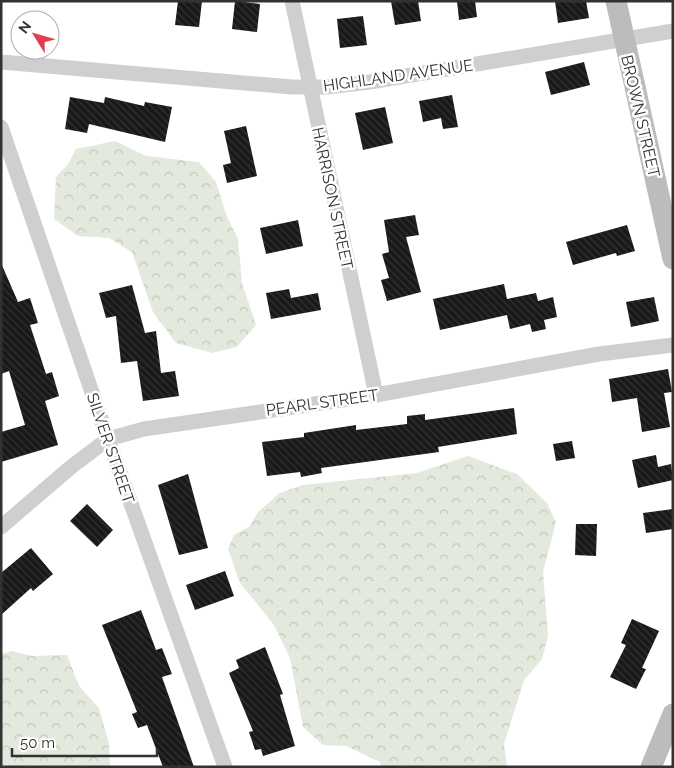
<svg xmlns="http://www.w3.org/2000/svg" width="674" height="768" font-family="Raleway,sans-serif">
	<defs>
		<pattern id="forest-crowns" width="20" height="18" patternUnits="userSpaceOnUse" patternTransform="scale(1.25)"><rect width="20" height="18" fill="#e3e9dc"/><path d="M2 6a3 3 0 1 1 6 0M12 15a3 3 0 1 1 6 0" fill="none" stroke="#c3c8bd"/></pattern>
		<pattern id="building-back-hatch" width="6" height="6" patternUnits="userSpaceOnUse" patternTransform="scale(1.25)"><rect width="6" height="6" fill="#191919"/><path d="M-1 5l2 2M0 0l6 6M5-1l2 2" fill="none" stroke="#323232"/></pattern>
	</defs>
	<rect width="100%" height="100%" fill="#fff"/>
	<g fill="url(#forest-crowns)">
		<polygon points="115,141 146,156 199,162 216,182 227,217 238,239 242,283 256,325 237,347 212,353 176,343 153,312 132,252 109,238 78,236 54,219 56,177 68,164 76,149"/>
		<polygon points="468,456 517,474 547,503 556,522 543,572 548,636 542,659 524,680 504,744 507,767 381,767 380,762 346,746 323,745 303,727 290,658 274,625 240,583 228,549 234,535 249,527 258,512 280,493 303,485 417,473"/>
		<polygon points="11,651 32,656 67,655 79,686 99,708 109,744 110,767 1,767 1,654"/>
	</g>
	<g fill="url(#building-back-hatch)">
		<polygon points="178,1 202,1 199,27 175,25"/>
		<polygon points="235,1 260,4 257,32 232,29"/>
		<polygon points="391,1 418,1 421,21 395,25"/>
		<polygon points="457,1 475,1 477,17 459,20"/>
		<polygon points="555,1 586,1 589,18 558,23"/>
		<polygon points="363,16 367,45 340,48 337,19"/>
		<polygon points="584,62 590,85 551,95 545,72"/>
		<polygon points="452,95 458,127 443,129 441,118 423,122 419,101"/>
		<polygon points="70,97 104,103 105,97 144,106 145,102 172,107 165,142 89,124 87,133 65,129"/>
		<polygon points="385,107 393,143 363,150 355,113"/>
		<polygon points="246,126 257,176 227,183 223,165 231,163 224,131"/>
		<polygon points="415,215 419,235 406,237 421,292 387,301 381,280 389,278 382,254 389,252 384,220"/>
		<polygon points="298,220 303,246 266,254 260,228"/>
		<polygon points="627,225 635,251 617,256 616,253 573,265 566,242"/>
		<polygon points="1,263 18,302 30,298 38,323 30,325 46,374 52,372 59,396 45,401 58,445 1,462 1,432 25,425 9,371 1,374"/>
		<polygon points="504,284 507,299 536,293 538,301 553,297 557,317 544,320 546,329 532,332 530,324 510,329 507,315 440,330 433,299"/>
		<polygon points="132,285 145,333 156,331 161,373 175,371 179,396 143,401 137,361 121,363 116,316 106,318 99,293"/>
		<polygon points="289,289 291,298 318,293 321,310 271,319 266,293"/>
		<polygon points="654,297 659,321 631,327 626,302"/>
		<polygon points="668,369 672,392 664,393 670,427 642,432 637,398 612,402 609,379"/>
		<polygon points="514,408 517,434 438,447 439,452 321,468 322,473 301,477 300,472 267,476 262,442 304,437 304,433 356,425 356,430 407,424 407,416 425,414 425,420"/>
		<polygon points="572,441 575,458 556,461 553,444"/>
		<polygon points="656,455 658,467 671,464 673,480 638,488 632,460"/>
		<polygon points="188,474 208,548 179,555 158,485"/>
		<polygon points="87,504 113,530 97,547 70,521"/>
		<polygon points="673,509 673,529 646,533 643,513"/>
		<polygon points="576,524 597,524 596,556 575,555"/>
		<polygon points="31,548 53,574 33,591 31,588 1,615 1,573"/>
		<polygon points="225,571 234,596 195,610 186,585"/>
		<polygon points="141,610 156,650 162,648 172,674 162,677 194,767 163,767 147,725 138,728 132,714 137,712 102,625"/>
		<polygon points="632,619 659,631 642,668 646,669 636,689 610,677 626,645 621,643"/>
		<polygon points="265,647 283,694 280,695 295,746 263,756 261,749 255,750 249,732 253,731 229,673 239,668 236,660"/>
	</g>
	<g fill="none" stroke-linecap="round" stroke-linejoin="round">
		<g stroke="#cfcfcf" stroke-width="15">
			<polyline points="292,1 376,395"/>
			<polyline points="1,62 292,87 327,87 370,82 673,31"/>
			<polyline points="1,127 108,439 225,767"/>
			<polyline points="1,527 71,467 108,439 144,429 376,395 599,354 673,345"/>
		</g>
		<g stroke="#bcbcbc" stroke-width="21">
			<polyline points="616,1 673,259"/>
			<polyline points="651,767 673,714"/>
		</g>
	</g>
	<g text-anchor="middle" stroke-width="5" stroke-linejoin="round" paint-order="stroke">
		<g font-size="16" fill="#323232" stroke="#fff">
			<text transform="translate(398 75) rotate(-8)" y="6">HIGHLAND AVENUE</text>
			<text transform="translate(641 116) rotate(77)" y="6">BROWN STREET</text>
			<text transform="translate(333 198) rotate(78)" y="6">HARRISON STREET</text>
			<text transform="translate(322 402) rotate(-8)" y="6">PEARL STREET</text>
			<text transform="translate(111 448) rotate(71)" y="6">SILVER STREET</text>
		</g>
	</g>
	<rect width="674" height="768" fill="none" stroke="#323232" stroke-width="5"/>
	<g transform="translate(35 35) rotate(307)"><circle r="24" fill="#ffffff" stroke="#adadad"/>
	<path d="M0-4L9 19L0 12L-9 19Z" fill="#df3f4e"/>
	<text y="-8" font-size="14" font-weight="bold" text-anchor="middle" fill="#323232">N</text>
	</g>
	<path d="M12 748v8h145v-8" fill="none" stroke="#323232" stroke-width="2.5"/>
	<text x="20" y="748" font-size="15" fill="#323232" stroke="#ffffff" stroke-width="4" paint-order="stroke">50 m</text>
</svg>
